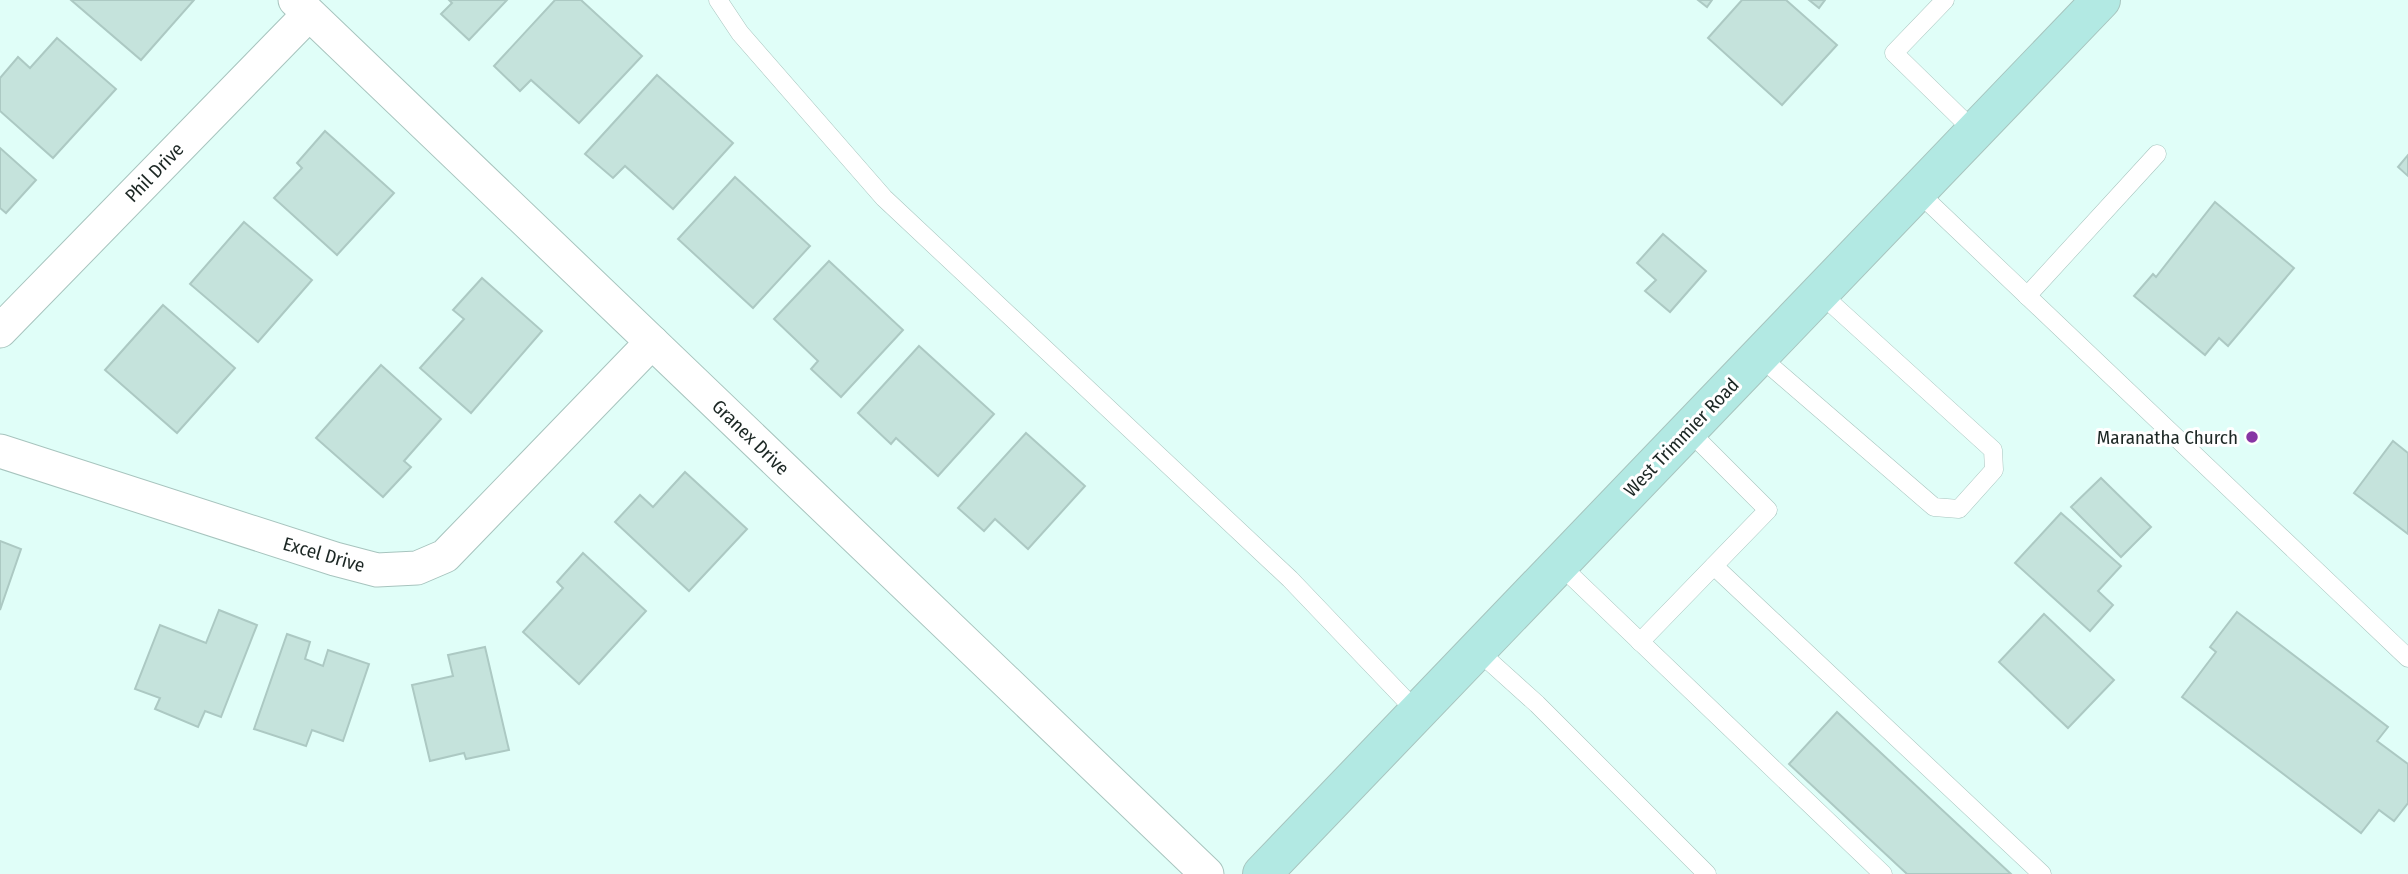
<svg xmlns="http://www.w3.org/2000/svg" width="2408" height="874" font-family="'Fira Sans Condensed',sans-serif">
	<rect width="100%" height="100%" fill="#e0fef8"/>
	<g fill="#c5e3dc" stroke="#acc9c3" stroke-width="2">
		<polygon points="71,0 194,0 141,60"/>
		<polygon points="449,0 507,0 469,40 441,14 452,3"/>
		<polygon points="555,0 581,0 642,56 579,123 531,80 520,91 494,66"/>
		<polygon points="1698,0 1712,0 1707,7"/>
		<polygon points="1742,0 1786,0 1837,45 1782,105 1708,38"/>
		<polygon points="1809,0 1825,0 1819,8"/>
		<polygon points="57,38 116,89 53,158 0,111 0,78 18,57 30,68"/>
		<polygon points="657,75 733,143 673,209 625,166 613,178 585,154"/>
		<polygon points="325,131 394,193 337,255 274,198 302,168 297,163"/>
		<polygon points="0,148 36,180 6,213 0,208"/>
		<polygon points="2408,155 2408,176 2398,167"/>
		<polygon points="735,177 810,246 753,308 678,239"/>
		<polygon points="2215,202 2294,268 2228,346 2219,338 2205,355 2134,296 2153,274 2156,277"/>
		<polygon points="244,222 312,280 258,342 190,284"/>
		<polygon points="1663,234 1706,271 1670,312 1645,291 1656,280 1637,263"/>
		<polygon points="829,261 903,330 841,397 811,369 818,361 774,319"/>
		<polygon points="482,278 542,331 471,413 420,368 464,319 453,310"/>
		<polygon points="163,305 235,368 177,433 105,370"/>
		<polygon points="919,346 994,414 938,476 896,438 891,444 858,413"/>
		<polygon points="381,365 441,419 404,461 411,467 383,497 316,438"/>
		<polygon points="1026,433 1085,486 1028,549 995,519 984,531 958,508"/>
		<polygon points="2393,441 2408,453 2408,534 2354,493"/>
		<polygon points="685,472 747,529 689,591 615,522 640,495 653,507"/>
		<polygon points="2101,478 2151,527 2121,557 2071,507"/>
		<polygon points="2061,513 2121,566 2098,591 2113,605 2090,631 2015,563"/>
		<polygon points="0,541 21,549 0,610"/>
		<polygon points="583,553 646,611 579,684 523,632 563,588 557,582"/>
		<polygon points="219,610 257,625 221,717 205,711 198,727 155,709 160,698 135,689 160,625 206,643"/>
		<polygon points="2237,612 2388,727 2377,741 2408,764 2408,803 2394,821 2379,810 2361,833 2182,697 2216,652 2210,647"/>
		<polygon points="2044,614 2114,680 2068,728 1999,662"/>
		<polygon points="287,634 310,642 305,659 323,666 328,650 369,664 343,741 312,730 306,746 254,729"/>
		<polygon points="485,647 509,750 466,759 464,753 430,761 412,685 453,676 448,655"/>
		<polygon points="1837,712 2011,874 1907,874 1789,764"/>
	</g>
	<g fill="none" stroke-linecap="round" stroke-linejoin="round">
		<defs>
			<g id="service">
				<polyline points="718,0 740,33 884,198 1290,579 1417,712"/>
				<polyline points="1945,0 1894,53 1975,132"/>
				<polyline points="1917,191 2408,658"/>
				<polyline points="2027,296 2157,154"/>
				<polyline points="1759,356 1934,507 1959,509 1994,470 1993,450 1820,293"/>
				<polyline points="1559,564 1883,874"/>
				<polyline points="1714,566 2042,874"/>
				<polyline points="1640,642 1768,510 1688,430"/>
				<polyline points="1477,650 1537,704 1707,874"/>
			</g>
			<g id="minor">
				<polyline points="295,0 1207,874"/>
				<polyline points="0,331 309,14"/>
				<polyline points="0,451 335,559 377,570 417,568 445,556 652,342"/>
			</g>
			<polyline id="secondary" points="1262,874 2101,0"/>
		</defs>
		<use href="#service" stroke="#a7c4be" stroke-width="19"/>
		<use href="#minor" stroke="#a7c4be" stroke-width="35"/>
		<use href="#secondary" stroke="#a7c4be" stroke-width="40"/>
		<use href="#service" stroke="#fff" stroke-width="18"/>
		<use href="#minor" stroke="#fff" stroke-width="33"/>
		<use href="#secondary" stroke="#b2e9e3" stroke-width="38"/>
	</g>
	<circle fill="#8735a4" stroke="#fff" stroke-width="2.5" cx="2252" cy="437" r="7"/>
	<g text-anchor="middle" stroke-width="6" stroke-linejoin="round" paint-order="stroke">
		<g font-size="19" fill="#1c2724" stroke="#fff">
			<text transform="translate(154 172) rotate(-46)" y="7">Phil Drive</text>
			<text transform="translate(751 437) rotate(44)" y="7">Granex Drive</text>
			<text transform="translate(1681 437) rotate(-46)" y="7">West Trimmier Road</text>
			<text transform="translate(324 554) rotate(16)" y="7">Excel Drive</text>
		</g>
		<g font-size="19" fill="#1c2724" stroke="#fff" text-anchor="end">
			<text x="2238" y="444">Maranatha Church</text>
		</g>
	</g>
</svg>
